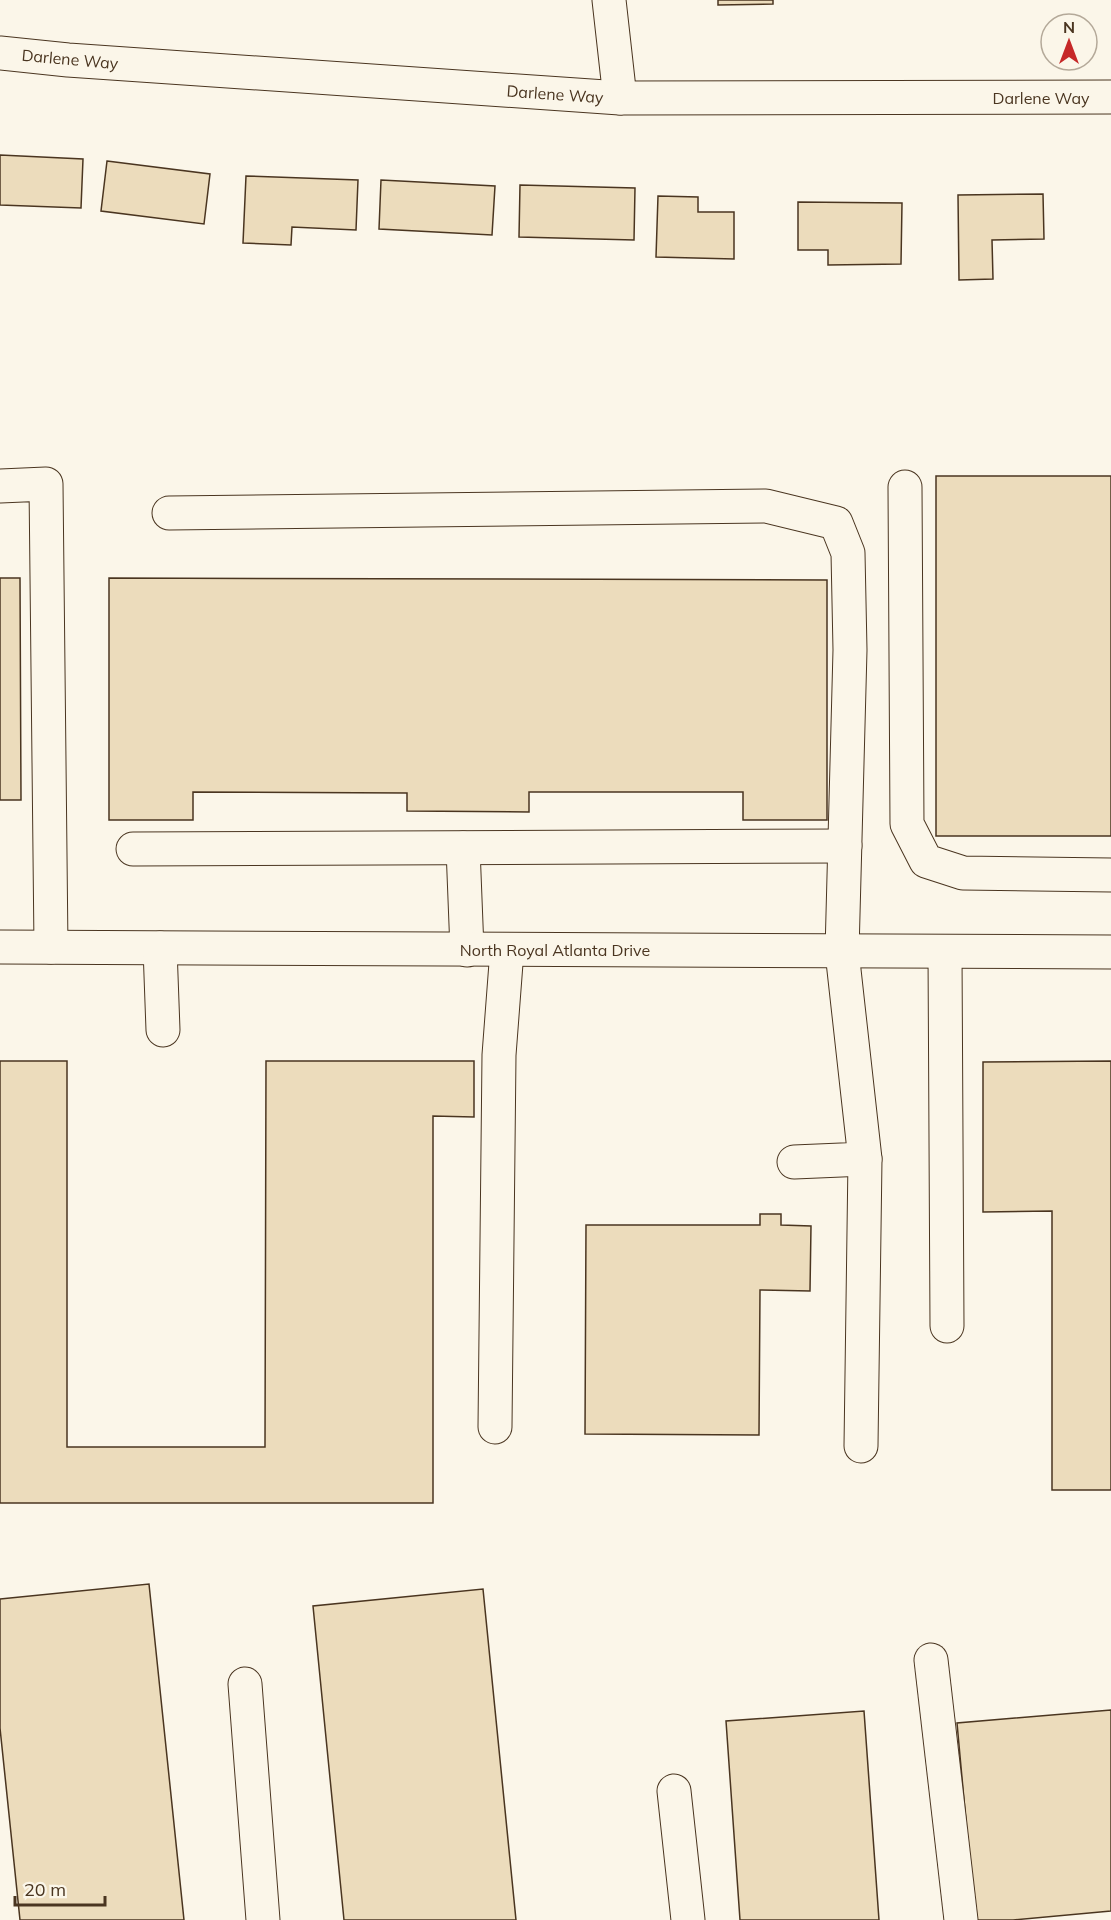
<svg xmlns="http://www.w3.org/2000/svg" width="1111" height="1920" font-family="Mulish,sans-serif">
	<rect width="100%" height="100%" fill="#fbf6e9"/>
	<g fill="#ecdcbc" stroke="#4a3520" stroke-width="1.5">
		<polygon points="718,0 773,0 773,4 718,5"/>
		<polygon points="0,155 83,159 81,208 0,205"/>
		<polygon points="107,161 210,174 204,224 101,211"/>
		<polygon points="246,176 358,180 356,230 292,227 291,245 243,243"/>
		<polygon points="381,180 495,186 492,235 379,229"/>
		<polygon points="520,185 635,188 634,240 519,237"/>
		<polygon points="1043,194 1044,239 992,240 993,279 959,280 958,195"/>
		<polygon points="658,196 698,197 698,212 734,212 734,259 656,257"/>
		<polygon points="798,202 902,203 901,264 828,265 828,250 798,250"/>
		<rect x="936" y="476" width="175" height="360"/>
		<polygon points="0,578 20,578 21,800 0,800"/>
		<polygon points="109,578 827,580 827,820 743,820 743,792 529,792 529,812 407,811 407,793 193,792 193,820 109,820"/>
		<polygon points="0,1061 67,1061 67,1447 265,1447 266,1061 474,1061 474,1117 433,1116 433,1503 0,1503"/>
		<polygon points="1111,1061 1111,1490 1052,1490 1052,1211 983,1212 983,1062"/>
		<polygon points="760,1214 781,1214 781,1225 811,1226 810,1291 760,1290 759,1435 585,1434 586,1225 760,1225"/>
		<polygon points="149,1584 184,1920 20,1920 0,1728 0,1599"/>
		<polygon points="483,1589 516,1920 344,1920 313,1606"/>
		<polygon points="1111,1710 1111,1911 1013,1920 975,1920 957,1723"/>
		<polygon points="864,1711 879,1920 740,1920 726,1721"/>
	</g>
	<g fill="none" stroke-linecap="round" stroke-linejoin="round">
		<defs>
			<g id="minor">
				<polyline points="609,0 620,98"/>
				<polyline points="0,53 68,60 620,98 1111,97"/>
				<polyline points="0,486 46,484 51,947"/>
				<polyline points="905,487 907,824 926,861 963,873 1111,875"/>
				<polyline points="169,513 766,506 836,523 848,553 850,650 842,952 865,1159 794,1162"/>
				<polyline points="463,848 467,950"/>
				<polyline points="133,849 845,846"/>
				<polyline points="0,947 1111,952"/>
				<polyline points="160,948 163,1030"/>
				<polyline points="945,952 947,1326"/>
				<polyline points="495,1427 499,1055 507,950"/>
				<polyline points="861,1446 865,1159"/>
				<polyline points="931,1660 961,1920"/>
				<polyline points="245,1684 263,1920"/>
				<polyline points="674,1791 688,1920"/>
			</g>
		</defs>
		<use href="#minor" stroke="#4a3520" stroke-width="35"/>
		<use href="#minor" stroke="#fbf6e9" stroke-width="33"/>
	</g>
	<g text-anchor="middle" stroke-width="4.5" stroke-linejoin="round" paint-order="stroke">
		<g font-size="16" fill="#4a3520" stroke="#fbf6e9">
			<text transform="translate(70 59) rotate(5)" y="6">Darlene Way</text>
			<text transform="translate(555 94) rotate(4)" y="6">Darlene Way</text>
			<text x="1041" y="104">Darlene Way</text>
			<text x="555" y="956">North Royal Atlanta Drive</text>
		</g>
	</g>
	<g transform="translate(1069 42)"><circle r="28" fill="#fbf6e9" stroke="#b4a999" stroke-width="1.5"/>
	<path d="M0-4.5L10 22L0 15L-10 22Z" fill="#c62828"/>
	<text y="-9" font-size="16" font-weight="bold" text-anchor="middle" fill="#4a3520">N</text>
	</g>
	<path d="M15 1896v9h90v-9" fill="none" stroke="#4a3520" stroke-width="3"/>
	<text x="24" y="1896" font-size="18" fill="#4a3520" stroke="#fbf6e9" stroke-width="4.5" paint-order="stroke">20 m</text>
</svg>
